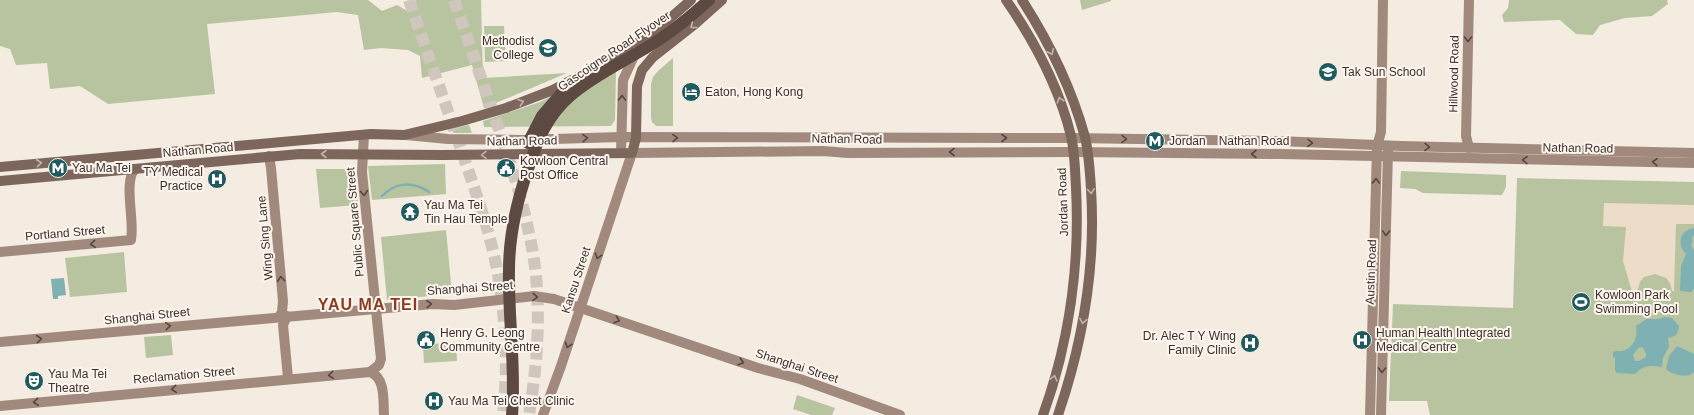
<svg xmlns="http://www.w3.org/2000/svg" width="1694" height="415" font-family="Helvetica,sans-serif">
	<rect width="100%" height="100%" fill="#f4ebe1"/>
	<g fill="#b8c4a0">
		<polygon points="0,0 368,0 382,11 397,5 409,12 416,0 481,0 483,78 567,73 484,108 472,65 422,78 420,56 408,50 381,48 364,50 358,15 337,12 207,24 215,94 108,104 80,86 50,89 47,63 16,65 10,49 0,46"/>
		<polygon points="1080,0 1111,0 1111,1 1082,10"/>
		<polygon points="1509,0 1667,0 1668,4 1652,16 1625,18 1600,25 1593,35 1576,34 1560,20 1504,22 1502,15 1508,8"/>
		<polygon points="484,26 504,26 506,61 485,62"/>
		<polygon points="673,58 673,126 656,126 652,122 651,117 651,84 653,77 658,71"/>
		<polygon points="616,70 615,120 611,126 484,127 483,121 540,102 563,90"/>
		<polygon points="469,125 472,133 454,133 452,131 453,128"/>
		<polygon points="445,164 446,194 372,200 368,166"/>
		<polygon points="316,169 351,169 354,172 358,205 320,208"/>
		<polygon points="1401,171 1506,175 1506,187 1502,195 1423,193 1415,189 1400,188"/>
		<polygon points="1517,178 1694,182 1694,415 1430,415 1427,401 1389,401 1393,304 1513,308"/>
		<polygon points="446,230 452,294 387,300 381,237"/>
		<polygon points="124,252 127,292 70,297 65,258"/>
		<polygon points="171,335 173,355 146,358 144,337"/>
		<polygon points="456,342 457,361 424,363 423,345"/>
		<polygon points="797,395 835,408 832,415 811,415 793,409"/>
	</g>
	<polygon fill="#ecdcc8" points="1604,203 1694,205 1694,224 1676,224 1674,291 1672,291 1670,283 1666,278 1655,274 1644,277 1640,282 1637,292 1632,292 1623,261 1626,227 1603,226"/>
	<g fill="#7fb0b2" fill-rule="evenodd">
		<path d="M1694,228V235L1692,238L1693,241L1691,245L1694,250V288L1692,292L1680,291L1681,266L1686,254C1676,244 1680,230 1694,228Z"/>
		<polygon points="64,278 66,295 58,296 58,299 53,299 51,279"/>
		<path d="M1665,317L1672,318L1679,326C1678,335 1676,336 1668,338L1669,347L1663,358L1662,367C1651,365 1643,365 1635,374L1617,373L1615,370V358L1613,356V352C1617,350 1618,352 1622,351C1634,348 1638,337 1636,326L1647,319H1658ZM1642,347L1646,353V357L1639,361H1635L1633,355L1638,348Z"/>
		<path d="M1677,346L1694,354V372C1688,379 1672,375 1666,369L1669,356Z"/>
	</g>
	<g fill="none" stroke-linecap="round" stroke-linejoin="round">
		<path stroke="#7fb0b2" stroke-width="2.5" d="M382,196C396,182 413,181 429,192"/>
		<g stroke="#cfc6bd" stroke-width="12" stroke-dasharray="12 6" stroke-linecap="butt">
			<path d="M409,0C426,50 444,99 461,149C478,199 497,250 502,303C507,341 507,377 503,415"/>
			<path d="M454,0C468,39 481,78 495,118C512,166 528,216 535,267C541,317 537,366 529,415"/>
		</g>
		<g stroke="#a18a7d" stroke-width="10">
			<polyline points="1469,0 1466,136 1469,148"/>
			<polyline points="364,135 362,172 381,359 379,365 370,372"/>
			<polyline points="406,135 448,139 520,140 621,137 1072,138 1278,141 1401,146 1694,153"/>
			<polyline points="621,153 623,80 635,54"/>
			<polyline points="269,156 271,168 283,301 282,312 279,317"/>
			<path d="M0,252L131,240C135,222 123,181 135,169"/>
			<polyline points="287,316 283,325 288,378"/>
			<polyline points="0,342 410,306 433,304 454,305 534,296 554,299 758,368 800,379 900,415"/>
			<path d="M0,406L370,372C386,378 383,401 384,415"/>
			<polyline points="543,415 561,366 632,153 823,151 848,153 1074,152 1281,154 1694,163"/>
			<polyline points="1370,415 1377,146 1381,132 1383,0"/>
			<polyline points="1381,415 1388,151"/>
		</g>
		<g stroke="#7d675c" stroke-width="10">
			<path d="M1006,0C1035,42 1059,87 1071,136C1075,153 1075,171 1076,188C1080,264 1069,343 1043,415"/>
			<path d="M1022,0C1049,42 1072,90 1085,137C1089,154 1090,172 1091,189C1096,266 1083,342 1058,415"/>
			<polyline points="0,167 371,134 404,135 462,121 506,108 553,90 602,64 652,34 691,0"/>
			<polyline points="0,181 300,154 443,155 632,153 636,138 637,86 642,70 653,57 695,24 722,0"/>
		</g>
		<g stroke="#5c4a42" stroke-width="12">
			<polyline points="528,143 542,116 561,94"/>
			<path d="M512,415C516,367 508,318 509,270C509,235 517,201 528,169C537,141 547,116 570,96C593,76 623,62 649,46C671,33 690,17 709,0"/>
		</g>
	</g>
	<defs><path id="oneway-chevron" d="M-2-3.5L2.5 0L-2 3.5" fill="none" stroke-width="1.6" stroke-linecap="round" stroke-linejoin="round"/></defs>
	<g stroke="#c2b5ac">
		<use href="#oneway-chevron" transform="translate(693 26) rotate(141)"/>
		<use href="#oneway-chevron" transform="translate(1051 52) rotate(63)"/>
		<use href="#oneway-chevron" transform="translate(1060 100) rotate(-108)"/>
		<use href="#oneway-chevron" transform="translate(521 102) rotate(-20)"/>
		<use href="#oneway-chevron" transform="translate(324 154) rotate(180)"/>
		<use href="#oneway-chevron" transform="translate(484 155) rotate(179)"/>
		<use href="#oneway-chevron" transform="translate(39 163) rotate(-6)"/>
		<use href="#oneway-chevron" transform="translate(1091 191) rotate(86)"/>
		<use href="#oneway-chevron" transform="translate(1083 321) rotate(100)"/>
		<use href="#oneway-chevron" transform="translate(1054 378) rotate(-75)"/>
	</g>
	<g stroke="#544640">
		<use href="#oneway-chevron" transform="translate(1468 39) rotate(91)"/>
		<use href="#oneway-chevron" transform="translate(622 98) rotate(-89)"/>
		<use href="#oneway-chevron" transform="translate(585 138) rotate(-1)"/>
		<use href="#oneway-chevron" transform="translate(675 138) rotate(-1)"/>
		<use href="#oneway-chevron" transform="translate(1004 138)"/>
		<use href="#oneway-chevron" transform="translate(1124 139) rotate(1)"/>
		<use href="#oneway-chevron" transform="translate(1310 143) rotate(2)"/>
		<use href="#oneway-chevron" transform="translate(1427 147) rotate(1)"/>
		<use href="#oneway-chevron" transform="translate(952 152) rotate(180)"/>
		<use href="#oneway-chevron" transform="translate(1254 154) rotate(180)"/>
		<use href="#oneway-chevron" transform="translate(1525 160) rotate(-179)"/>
		<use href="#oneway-chevron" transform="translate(1655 162) rotate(-179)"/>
		<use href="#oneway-chevron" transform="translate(1376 181) rotate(-88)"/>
		<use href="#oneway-chevron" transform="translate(364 193) rotate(85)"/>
		<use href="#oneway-chevron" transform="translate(1386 233) rotate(92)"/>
		<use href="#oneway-chevron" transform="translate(93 244) rotate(175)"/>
		<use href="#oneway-chevron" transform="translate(598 256) rotate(108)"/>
		<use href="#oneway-chevron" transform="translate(281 279) rotate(-95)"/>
		<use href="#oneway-chevron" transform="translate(535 297) rotate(2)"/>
		<use href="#oneway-chevron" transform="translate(429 304) rotate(-3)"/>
		<use href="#oneway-chevron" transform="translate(617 320) rotate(19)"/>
		<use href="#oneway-chevron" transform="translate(168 326) rotate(-5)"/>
		<use href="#oneway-chevron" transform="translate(39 339) rotate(-5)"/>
		<use href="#oneway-chevron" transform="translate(568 345) rotate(109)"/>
		<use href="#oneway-chevron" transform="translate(741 362) rotate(18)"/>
		<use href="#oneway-chevron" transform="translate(1382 370) rotate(91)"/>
		<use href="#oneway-chevron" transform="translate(331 375) rotate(175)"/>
		<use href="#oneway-chevron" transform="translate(174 389) rotate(175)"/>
		<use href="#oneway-chevron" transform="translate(36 402) rotate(175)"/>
	</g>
	<defs>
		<symbol id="school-disc" viewBox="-11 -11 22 22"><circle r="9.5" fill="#1f5a5e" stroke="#fbf5ee"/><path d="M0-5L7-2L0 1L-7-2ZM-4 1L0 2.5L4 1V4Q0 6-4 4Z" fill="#fff"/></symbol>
		<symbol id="hotel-disc" viewBox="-11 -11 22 22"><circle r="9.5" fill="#1f5a5e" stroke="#fbf5ee"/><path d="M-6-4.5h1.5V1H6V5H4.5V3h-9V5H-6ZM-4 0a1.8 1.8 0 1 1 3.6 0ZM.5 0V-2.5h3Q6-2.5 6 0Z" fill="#fff"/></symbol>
		<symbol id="metro-disc" viewBox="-11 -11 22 22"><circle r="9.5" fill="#1f5a5e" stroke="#fbf5ee"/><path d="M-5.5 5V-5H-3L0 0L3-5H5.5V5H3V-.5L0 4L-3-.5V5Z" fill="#fff"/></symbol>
		<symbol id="civic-disc" viewBox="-11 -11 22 22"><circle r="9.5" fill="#1f5a5e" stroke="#fbf5ee"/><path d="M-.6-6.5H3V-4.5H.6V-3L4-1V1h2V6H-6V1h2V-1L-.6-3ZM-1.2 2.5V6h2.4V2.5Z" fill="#fff"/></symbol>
		<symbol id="hospital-disc" viewBox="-11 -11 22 22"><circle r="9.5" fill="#1f5a5e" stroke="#fbf5ee"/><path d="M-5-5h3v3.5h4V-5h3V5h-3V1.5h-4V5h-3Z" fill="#fff"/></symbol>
		<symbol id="temple-disc" viewBox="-11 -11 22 22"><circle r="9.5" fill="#1f5a5e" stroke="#fbf5ee"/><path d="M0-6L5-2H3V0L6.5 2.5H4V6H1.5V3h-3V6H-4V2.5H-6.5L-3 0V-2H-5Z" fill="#fff"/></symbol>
		<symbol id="stadium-disc" viewBox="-11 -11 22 22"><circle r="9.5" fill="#1f5a5e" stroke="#fbf5ee"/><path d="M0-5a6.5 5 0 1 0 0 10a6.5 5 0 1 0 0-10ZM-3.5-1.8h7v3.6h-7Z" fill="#fff"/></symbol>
		<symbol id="theatre-disc" viewBox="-11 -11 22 22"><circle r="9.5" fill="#1f5a5e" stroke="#fbf5ee"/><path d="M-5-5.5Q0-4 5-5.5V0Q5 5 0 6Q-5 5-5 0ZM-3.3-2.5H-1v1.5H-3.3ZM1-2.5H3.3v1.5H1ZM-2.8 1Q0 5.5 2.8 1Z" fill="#fff"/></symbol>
	</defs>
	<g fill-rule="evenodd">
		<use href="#school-disc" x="537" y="37" width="22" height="22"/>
		<use href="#school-disc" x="1317" y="61" width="22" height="22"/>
		<use href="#hotel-disc" x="680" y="81" width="22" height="22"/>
		<use href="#metro-disc" x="1144" y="130" width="22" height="22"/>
		<use href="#metro-disc" x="47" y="157" width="22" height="22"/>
		<use href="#civic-disc" x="495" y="157" width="22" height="22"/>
		<use href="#hospital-disc" x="206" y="168" width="22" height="22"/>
		<use href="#temple-disc" x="399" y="201" width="22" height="22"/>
		<use href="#stadium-disc" x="1570" y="291" width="22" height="22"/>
		<use href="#civic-disc" x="415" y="329" width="22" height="22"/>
		<use href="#hospital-disc" x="1351" y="329" width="22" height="22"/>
		<use href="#hospital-disc" x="1239" y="332" width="22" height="22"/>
		<use href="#theatre-disc" x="23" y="370" width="22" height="22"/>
		<use href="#hospital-disc" x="423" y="390" width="22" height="22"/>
	</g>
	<g text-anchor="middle" stroke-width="4" stroke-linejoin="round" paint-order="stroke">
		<g font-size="12" fill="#3b302b" stroke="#fbf5ee" text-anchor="start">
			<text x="534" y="45" text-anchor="end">Methodist<tspan x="534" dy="14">College</tspan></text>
			<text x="1342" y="76">Tak Sun School</text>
			<text x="705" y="96">Eaton, Hong Kong</text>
			<text x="1169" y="145">Jordan</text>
			<text x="520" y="165">Kowloon Central<tspan x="520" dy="14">Post Office</tspan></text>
			<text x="72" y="172">Yau Ma Tei</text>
			<text x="203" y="176" text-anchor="end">TY Medical<tspan x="203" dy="14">Practice</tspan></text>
			<text x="424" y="209">Yau Ma Tei<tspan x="424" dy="14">Tin Hau Temple</tspan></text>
			<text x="1595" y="299">Kowloon Park<tspan x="1595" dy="14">Swimming Pool</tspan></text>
			<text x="440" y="337">Henry G. Leong<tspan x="440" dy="14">Community Centre</tspan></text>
			<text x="1376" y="337">Human Health Integrated<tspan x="1376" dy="14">Medical Centre</tspan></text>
			<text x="1236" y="340" text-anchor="end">Dr. Alec T Y Wing<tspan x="1236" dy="14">Family Clinic</tspan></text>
			<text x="48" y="378">Yau Ma Tei<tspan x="48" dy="14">Theatre</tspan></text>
			<text x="448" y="405">Yau Ma Tei Chest Clinic</text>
		</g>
		<g font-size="12" fill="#3b302b" stroke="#fbf5ee">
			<text transform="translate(614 51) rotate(-34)" y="4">Gascoigne Road Flyover</text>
			<text transform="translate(1454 74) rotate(-89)" y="4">Hillwood Road</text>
			<text transform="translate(847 139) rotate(1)" y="4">Nathan Road</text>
			<text transform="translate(522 141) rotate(-1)" y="4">Nathan Road</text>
			<text x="1254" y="145">Nathan Road</text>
			<text transform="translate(1578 148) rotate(1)" y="4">Nathan Road</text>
			<text transform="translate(198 150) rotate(-5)" y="4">Nathan Road</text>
			<text transform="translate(1063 202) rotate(-92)" y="4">Jordan Road</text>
			<text transform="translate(355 222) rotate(-95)" y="4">Public Square Street</text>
			<text transform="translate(65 233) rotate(-5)" y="4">Portland Street</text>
			<text transform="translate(265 238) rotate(-95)" y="4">Wing Sing Lane</text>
			<text transform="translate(1371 272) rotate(-88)" y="4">Austin Road</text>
			<text transform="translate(576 280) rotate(-72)" y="4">Kansu Street</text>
			<text transform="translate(470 288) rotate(-4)" y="4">Shanghai Street</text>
			<text transform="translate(147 316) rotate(-6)" y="4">Shanghai Street</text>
			<text transform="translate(797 366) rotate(18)" y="4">Shanghai Street</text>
			<text transform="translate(184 375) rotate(-5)" y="4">Reclamation Street</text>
		</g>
		<g font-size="16" font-weight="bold" letter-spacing="1" fill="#8c3b22" stroke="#fbf5ee">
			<text x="368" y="310">YAU MA TEI</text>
		</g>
	</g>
</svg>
